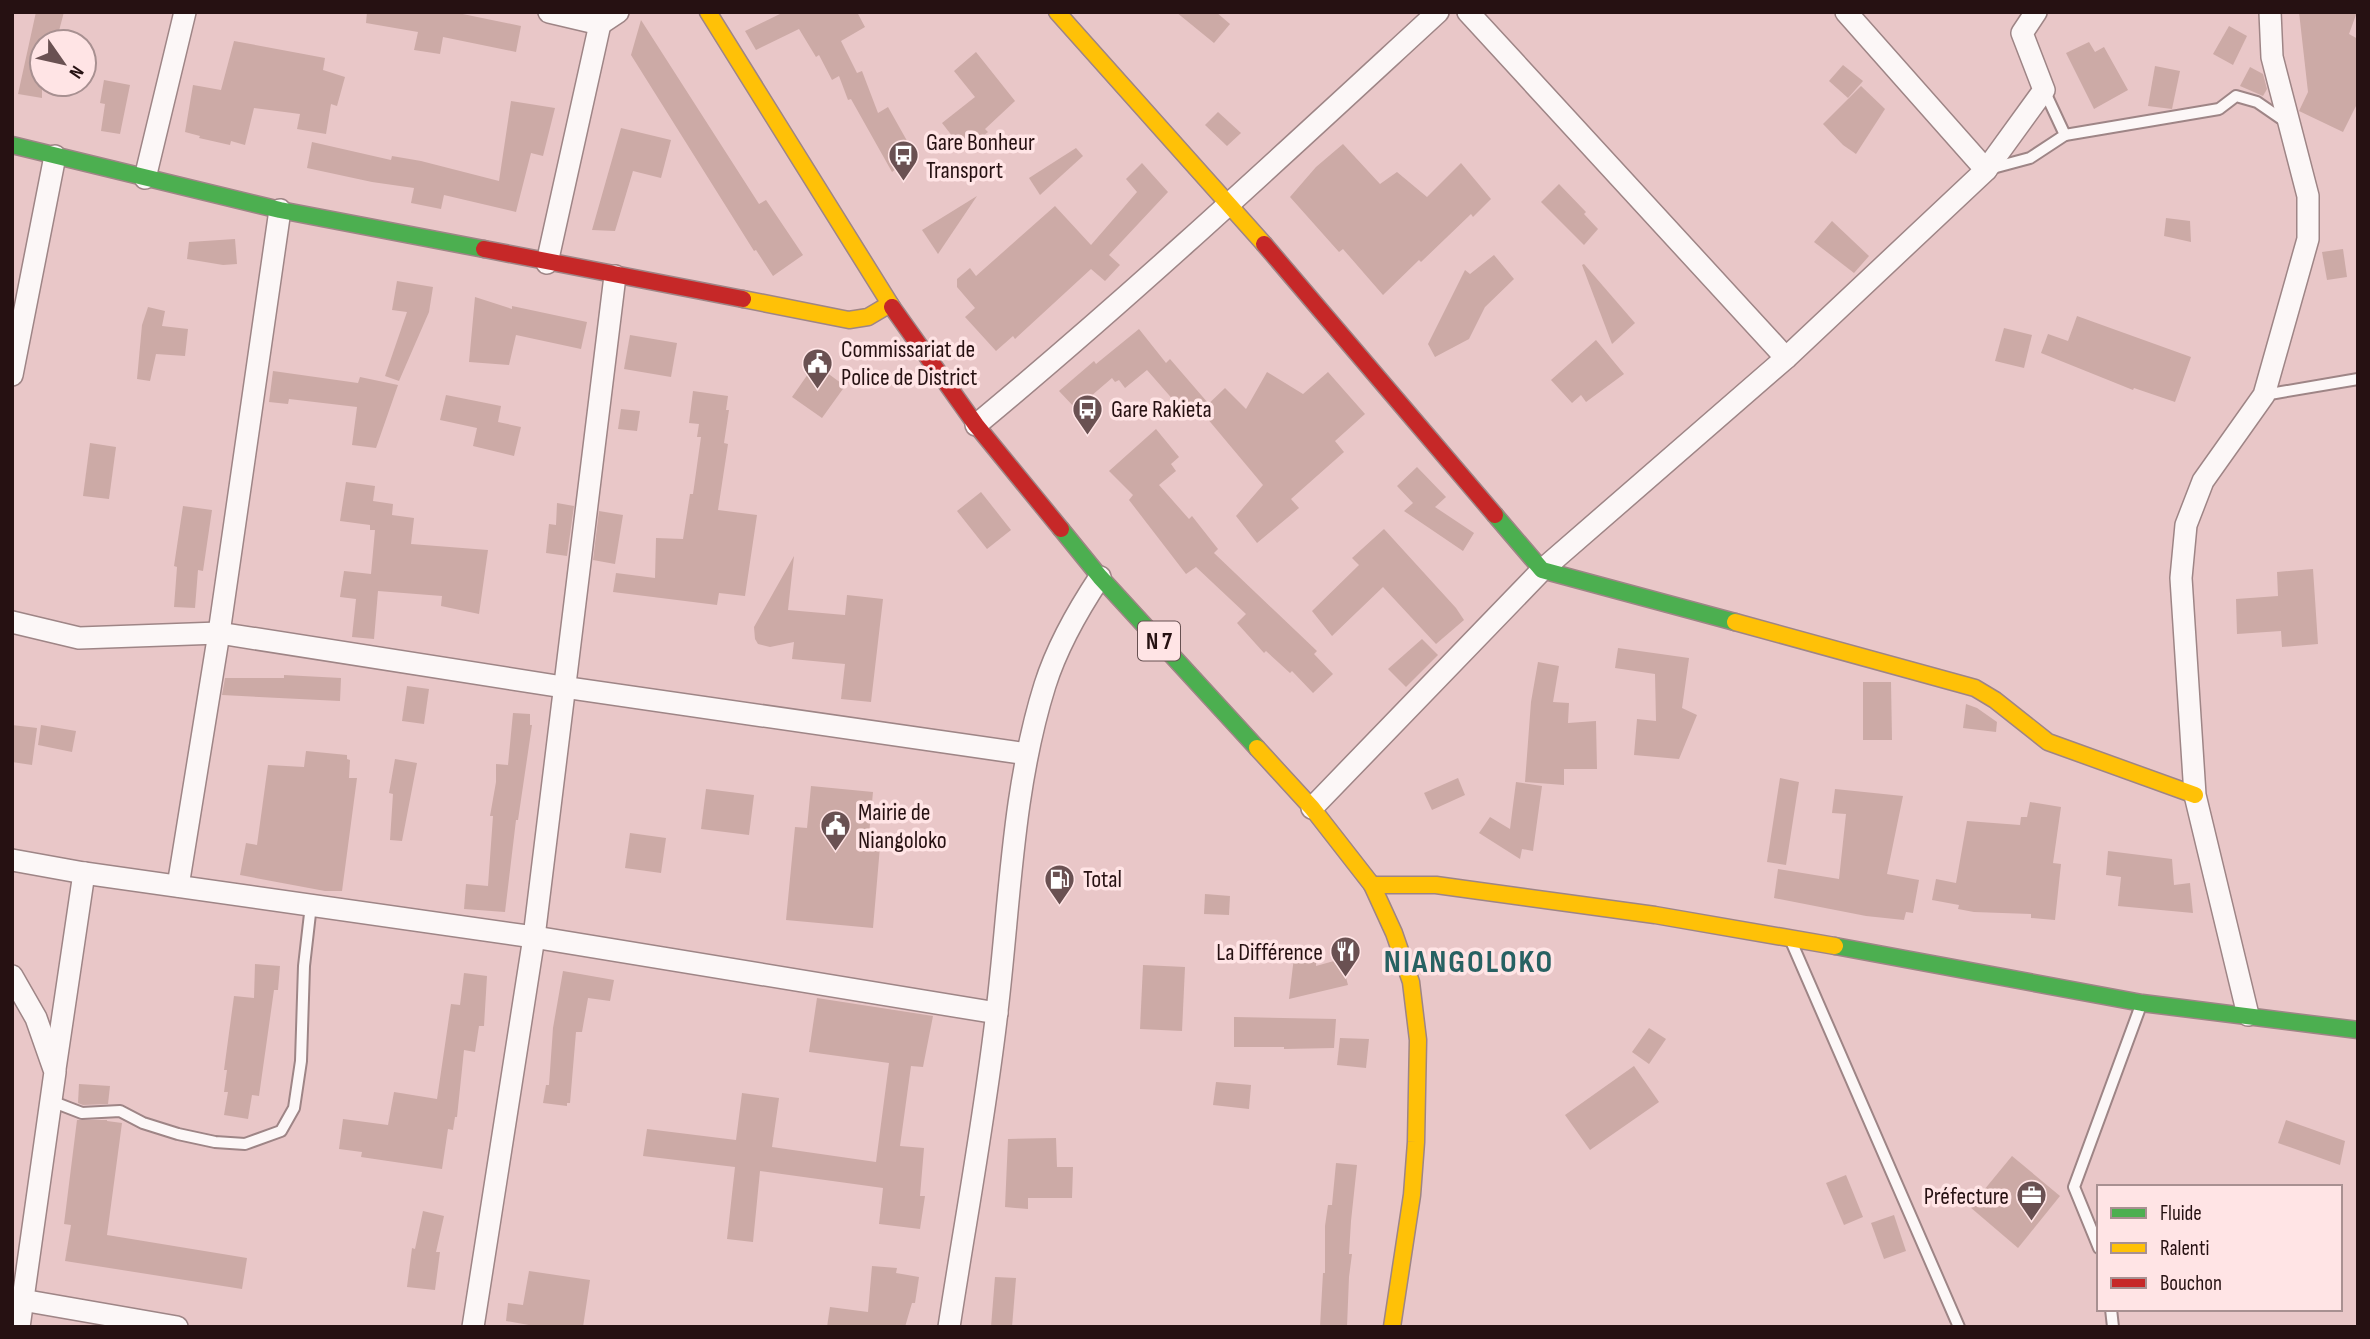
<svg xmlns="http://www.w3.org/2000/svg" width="2370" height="1339" font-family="'Sofia Sans Condensed',sans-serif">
	<rect width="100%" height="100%" fill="#e9c7c8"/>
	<g fill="#ccaaa6">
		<polygon points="36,12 64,12 56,42 42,42 42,98 18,94"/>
		<polygon points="367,12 453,12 521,26 516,52 443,37 440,54 414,50 418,32 366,23"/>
		<polygon points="784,12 857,12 865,27 841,41 857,73 862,71 878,113 888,107 915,155 892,172 851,99 848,100 839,76 832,80 819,55 816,57 799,29 756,50 745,31"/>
		<polygon points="1176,12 1216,12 1230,24 1214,43"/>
		<polygon points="2299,12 2357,12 2349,34 2358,39 2358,102 2343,132 2299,111 2308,92"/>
		<polygon points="641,20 759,204 766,200 803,255 773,276 756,250 754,251 631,55"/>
		<polygon points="2229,26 2247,36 2233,65 2213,54"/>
		<polygon points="234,41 325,58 323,70 345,77 337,106 331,104 326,134 297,129 300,114 254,108 245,145 231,141 230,145 199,138 200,136 185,132 193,85 221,90"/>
		<polygon points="2089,42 2095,52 2104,47 2128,90 2094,109 2066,53"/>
		<polygon points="976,52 1015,101 985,129 988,132 964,151 942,123 975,97 954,71"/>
		<polygon points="1843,65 1863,81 1848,98 1829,81"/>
		<polygon points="2155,66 2180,71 2172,109 2148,106"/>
		<polygon points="2250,67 2263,74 2267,89 2263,96 2240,86"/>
		<polygon points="104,80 130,85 120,134 101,131 105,104 100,103"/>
		<polygon points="1861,86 1885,109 1856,154 1843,145 1823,124"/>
		<polygon points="511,101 555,108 543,156 531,153 516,212 444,195 441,209 411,203 414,188 372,182 307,168 312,142 391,160 392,156 421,161 499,181"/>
		<polygon points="1218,112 1241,133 1227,146 1205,125"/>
		<polygon points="621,128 671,140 661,178 633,171 615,231 592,230"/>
		<polygon points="1343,144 1380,184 1397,172 1427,197 1461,163 1491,199 1473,217 1471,214 1421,262 1419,260 1383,295 1343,249 1339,252 1290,197 1316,167"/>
		<polygon points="1076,148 1083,156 1040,195 1029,178"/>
		<polygon points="1142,163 1168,192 1109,255 1120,265 1105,281 1091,269 1015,339 1013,336 996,351 965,317 975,308 957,287 957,279 970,268 976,276 1055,206 1091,245 1137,192 1126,179"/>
		<polygon points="1559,184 1586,212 1584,214 1598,229 1584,245 1541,202"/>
		<polygon points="977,196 938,254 922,230"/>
		<polygon points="2166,218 2190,221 2191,242 2164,236"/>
		<polygon points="1832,221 1869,256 1854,273 1814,242"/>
		<polygon points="235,239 237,264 223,265 187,259 189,242"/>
		<polygon points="2343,249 2347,277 2327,280 2322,252"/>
		<polygon points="1494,255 1514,279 1485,307 1469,339 1435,357 1428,344 1465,270 1470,274"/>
		<polygon points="1584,264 1635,323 1612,344 1582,265"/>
		<polygon points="397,281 433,287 429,312 399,381 385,376 407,312 392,310"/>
		<polygon points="475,297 512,309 512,306 587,322 581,349 516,335 509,365 469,362"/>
		<polygon points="148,307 165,311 162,326 188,329 185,356 156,354 150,381 137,379 142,325"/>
		<polygon points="2077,316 2191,357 2175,402 2134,388 2133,390 2041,353 2048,334 2068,341"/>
		<polygon points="2004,328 2032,335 2024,368 1995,361"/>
		<polygon points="1139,329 1166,363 1170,359 1208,403 1190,419 1147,370 1125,388 1119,380 1115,382 1112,378 1076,409 1059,391 1094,361 1096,364"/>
		<polygon points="630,335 677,343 671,377 624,369"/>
		<polygon points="1596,340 1624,374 1586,402 1581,395 1572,403 1551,380"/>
		<polygon points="815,364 845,386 822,418 792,397"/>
		<polygon points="273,371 358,383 360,377 398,385 376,448 352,445 357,407 289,399 288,404 269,402"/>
		<polygon points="1267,372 1303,394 1328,372 1365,414 1335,441 1344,452 1291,499 1299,508 1257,543 1236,516 1263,485 1201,411 1225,388 1246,409"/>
		<polygon points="693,391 728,396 726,410 729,410 724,443 728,444 718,510 757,515 745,596 719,593 717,605 613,592 616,573 655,578 656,538 683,539 690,494 693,494 701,437 697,437 699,424 689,423"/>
		<polygon points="446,395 501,406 498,422 521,427 514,456 473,446 477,428 440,420"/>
		<polygon points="621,409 640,411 637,431 618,429"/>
		<polygon points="1156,429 1179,457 1171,464 1176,471 1159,485 1189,519 1192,516 1218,549 1214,553 1317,651 1314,654 1333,674 1313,693 1292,671 1290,673 1266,651 1264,653 1237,623 1246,614 1196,567 1186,574 1129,500 1133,495 1109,471"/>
		<polygon points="90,443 116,447 109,499 83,496"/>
		<polygon points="1417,467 1446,497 1435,507 1474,533 1463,551 1404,511 1413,503 1397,486"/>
		<polygon points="346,482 375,486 373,501 393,504 392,515 414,518 411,544 488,550 479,614 441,606 442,596 378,591 374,639 352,637 356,599 340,597 344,571 371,574 375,530 370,530 370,525 340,521"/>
		<polygon points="981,492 1011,530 987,549 957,511"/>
		<polygon points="557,503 574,506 567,556 546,553 549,524 556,525"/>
		<polygon points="183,506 212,510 203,571 198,570 195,608 174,607 177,567 174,566"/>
		<polygon points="599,511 623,515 615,564 593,560"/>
		<polygon points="1384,529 1456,608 1464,620 1436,644 1383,587 1332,636 1312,611 1359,565 1352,558"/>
		<polygon points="794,556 788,610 845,615 847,595 883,599 871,702 841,699 845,664 792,659 794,642 770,647 758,644 755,639 754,627"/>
		<polygon points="2313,569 2318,644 2282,647 2281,631 2237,634 2236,599 2278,596 2277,572"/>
		<polygon points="1422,639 1438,655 1406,687 1388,669"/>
		<polygon points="1618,648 1689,658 1682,708 1697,715 1679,759 1634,755 1637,719 1656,721 1655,674 1615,668"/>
		<polygon points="1538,662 1559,666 1553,702 1569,703 1568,723 1596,721 1597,769 1564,769 1564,785 1525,782 1531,702"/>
		<polygon points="284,675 341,678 340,701 222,695 225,678 284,678"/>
		<polygon points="1863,682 1891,682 1892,740 1863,740"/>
		<polygon points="407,686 429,689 424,724 402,721"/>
		<polygon points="1966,704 1977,708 1997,722 1996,732 1963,728"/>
		<polygon points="513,713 530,714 530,725 532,725 518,820 516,820 505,912 464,909 466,884 488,886 493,816 490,816 496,782 496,764 508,765"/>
		<polygon points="12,725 37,728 32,765 12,762"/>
		<polygon points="41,725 76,731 72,752 38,745"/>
		<polygon points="306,751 347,755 347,759 350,760 349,778 357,778 342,891 325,891 240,875 246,843 257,845 268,765 304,767"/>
		<polygon points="395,759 417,763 402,841 390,840 393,794 389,793"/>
		<polygon points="1458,778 1465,795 1432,810 1424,793"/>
		<polygon points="1780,778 1799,782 1786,865 1767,862"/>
		<polygon points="1516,782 1542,786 1533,851 1522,849 1520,859 1479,833 1490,817 1510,829"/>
		<polygon points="811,786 873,792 869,834 881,835 873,928 786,920 795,827 807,828"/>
		<polygon points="706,789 754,795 749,835 701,829"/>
		<polygon points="1835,789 1903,796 1887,874 1919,880 1913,913 1906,912 1904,920 1866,916 1774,898 1778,869 1839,879 1846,814 1832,813"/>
		<polygon points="2030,802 2061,807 2053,863 2061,864 2055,920 2031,918 2031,914 1974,912 1958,909 1959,905 1932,900 1936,879 1956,883 1967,821 2020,825 2021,817 2027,817"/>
		<polygon points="630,833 666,838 661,873 625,868"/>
		<polygon points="2108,851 2172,859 2174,885 2190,883 2193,913 2118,906 2121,877 2106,875"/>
		<polygon points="1205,894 1230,896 1229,915 1204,914"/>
		<polygon points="1294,957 1316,960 1316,966 1341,959 1348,985 1289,999"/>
		<polygon points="255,964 280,966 278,990 274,990 259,1096 252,1095 248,1119 224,1115 228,1092 224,1092 227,1070 224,1070 234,996 254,998"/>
		<polygon points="1143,965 1185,967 1182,1031 1140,1029"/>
		<polygon points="563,971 614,980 610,1001 588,998 582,1032 576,1032 570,1103 567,1103 567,1106 543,1103 546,1085 549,1085 553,1028"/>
		<polygon points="464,973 487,976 484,1026 479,1026 475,1052 464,1050 457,1117 455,1117 453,1130 448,1129 442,1169 361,1157 362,1152 339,1149 343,1119 388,1125 394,1092 437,1099 451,1004 460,1005"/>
		<polygon points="817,998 933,1016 923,1067 911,1066 900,1146 924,1148 920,1196 925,1196 920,1229 879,1224 883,1188 760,1171 753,1242 727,1239 735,1167 643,1156 647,1129 736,1140 742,1093 779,1098 772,1147 876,1162 889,1063 809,1052"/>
		<polygon points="1234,1017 1336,1019 1334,1048 1284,1049 1284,1047 1234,1047"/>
		<polygon points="1649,1028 1666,1039 1649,1064 1632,1052"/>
		<polygon points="1340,1038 1369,1039 1366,1068 1337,1065"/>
		<polygon points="1634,1066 1659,1102 1590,1150 1565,1115"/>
		<polygon points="1216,1082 1251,1085 1249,1109 1213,1105"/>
		<polygon points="79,1084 110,1086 108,1104 83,1105 78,1103"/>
		<polygon points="77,1120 107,1120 107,1121 122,1123 107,1235 247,1258 242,1289 65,1261 71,1225 64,1224"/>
		<polygon points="2286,1120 2345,1141 2340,1165 2278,1143"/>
		<polygon points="1056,1138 1057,1167 1073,1167 1072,1198 1028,1198 1028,1209 1005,1207 1008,1139"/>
		<polygon points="2012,1156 2060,1196 2018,1248 1970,1207"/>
		<polygon points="1336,1163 1357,1165 1351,1221 1349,1254 1352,1254 1349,1277 1347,1327 1320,1327 1323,1273 1325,1273 1325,1226 1328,1205 1332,1205"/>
		<polygon points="1846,1175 1863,1217 1844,1225 1826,1183"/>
		<polygon points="423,1211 444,1216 436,1252 440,1252 435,1290 407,1287 412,1248 415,1249"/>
		<polygon points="1894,1215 1906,1251 1884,1259 1871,1223"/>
		<polygon points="872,1266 897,1268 896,1273 919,1277 915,1303 912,1303 905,1327 827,1327 830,1307 868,1312"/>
		<polygon points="529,1271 590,1280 583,1327 540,1327 506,1321 508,1303 523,1305"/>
		<polygon points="995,1277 1016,1278 1012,1327 991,1327"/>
	</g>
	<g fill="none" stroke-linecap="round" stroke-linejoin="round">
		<defs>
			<g id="lane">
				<polyline points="2065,135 2219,109 2236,96 2257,102 2286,122"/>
				<polyline points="1989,169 2030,158 2065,135 2044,90"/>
				<polyline points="2264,395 2358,379"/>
				<polyline points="1791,941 1959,1327"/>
				<polyline points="51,1101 82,1113 120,1111 143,1123 178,1134 215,1142 245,1144 281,1131 294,1108 301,1061 304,966 311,905"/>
				<polyline points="2099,1248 2074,1187 2141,1005"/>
				<polyline points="2111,1309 2113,1327"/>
			</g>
			<g id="street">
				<polyline points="549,12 600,24 618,12"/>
				<polyline points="1468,12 1786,358"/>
				<polyline points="1846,12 1986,170"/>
				<polyline points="145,178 185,12"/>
				<polyline points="547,263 600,24"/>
				<polyline points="12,375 55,156"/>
				<path d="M976,425C1135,293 1286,152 1438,12"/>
				<polyline points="12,622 79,638 219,633 563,687 1027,754"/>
				<polyline points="1312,808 1542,570 1786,358 1986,170 2044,90 2022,33 2036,12"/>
				<polyline points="12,860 84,873 534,937 997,1013"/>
				<polyline points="178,886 219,633 280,210"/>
				<polyline points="12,976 36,1018 55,1072 19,1327"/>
				<polyline points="2248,1015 2195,795 2181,578 2186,525 2203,481 2264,395 2308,239 2308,196 2272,57 2270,12"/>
				<polyline points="55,1069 84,873"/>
				<polyline points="22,1300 177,1327"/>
				<polyline points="473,1327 534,937 615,276"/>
				<path d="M949,1327C965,1222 985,1117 997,1011C1010,903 1012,790 1045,685C1057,647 1078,610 1100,577"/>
			</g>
			<g id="fast">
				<polyline points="12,145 280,210 484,249"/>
				<polyline points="1495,515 1542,570 1735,622"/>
				<polyline points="1061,529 1100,577 1257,748"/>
				<polyline points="1835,946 2142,1003 2358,1030"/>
			</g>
			<g id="slow">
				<polyline points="708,12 892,307"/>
				<polyline points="1057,12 1264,244"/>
				<polyline points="743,299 849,320 868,317 890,304"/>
				<polyline points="1735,622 1975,688 1995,700 2048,742 2195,795"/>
				<polyline points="1257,748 1312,808 1372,885 1394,933 1411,982 1418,1040 1416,1142 1412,1195 1392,1327"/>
				<polyline points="1372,885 1436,885 1655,915 1835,946"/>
			</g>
			<g id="jam">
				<polyline points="1264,244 1495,515"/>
				<polyline points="484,249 743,299"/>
				<polyline points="892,307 976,425 1061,529"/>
			</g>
		</defs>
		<use href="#lane" stroke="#9e8586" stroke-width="14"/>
		<use href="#street" stroke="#9e8586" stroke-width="24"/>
		<use href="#fast" stroke="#9e8586" stroke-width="19"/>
		<use href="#slow" stroke="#9e8586" stroke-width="19"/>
		<use href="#jam" stroke="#9e8586" stroke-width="19"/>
		<use href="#lane" stroke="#fcf7f7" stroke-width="10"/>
		<use href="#street" stroke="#fcf7f7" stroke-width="21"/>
		<use href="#fast" stroke="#4caf50" stroke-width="16"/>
		<use href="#slow" stroke="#ffc107" stroke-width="16"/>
		<use href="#jam" stroke="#c62828" stroke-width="16"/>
	</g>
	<defs>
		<symbol id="bus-pin" viewBox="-11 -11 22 30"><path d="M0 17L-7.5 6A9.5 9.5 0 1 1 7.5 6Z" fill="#6a5152" stroke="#ffe4e5"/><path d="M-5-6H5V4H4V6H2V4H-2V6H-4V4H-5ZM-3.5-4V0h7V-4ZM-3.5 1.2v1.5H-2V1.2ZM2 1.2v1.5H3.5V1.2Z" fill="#fff"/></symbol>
		<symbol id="civic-pin" viewBox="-11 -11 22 30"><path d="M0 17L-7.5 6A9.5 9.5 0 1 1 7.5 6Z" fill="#6a5152" stroke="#ffe4e5"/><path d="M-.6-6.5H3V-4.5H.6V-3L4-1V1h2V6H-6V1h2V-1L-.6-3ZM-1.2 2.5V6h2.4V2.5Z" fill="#fff"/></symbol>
		<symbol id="fuel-pin" viewBox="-11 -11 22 30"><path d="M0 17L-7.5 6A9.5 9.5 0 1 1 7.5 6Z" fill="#6a5152" stroke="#ffe4e5"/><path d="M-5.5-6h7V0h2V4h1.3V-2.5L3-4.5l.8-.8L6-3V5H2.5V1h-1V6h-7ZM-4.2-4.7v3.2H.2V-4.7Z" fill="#fff"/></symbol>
		<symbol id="restaurant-pin" viewBox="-11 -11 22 30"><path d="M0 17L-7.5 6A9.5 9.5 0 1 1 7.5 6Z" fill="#6a5152" stroke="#ffe4e5"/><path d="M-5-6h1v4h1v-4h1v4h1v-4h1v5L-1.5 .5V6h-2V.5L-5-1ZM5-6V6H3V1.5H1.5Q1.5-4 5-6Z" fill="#fff"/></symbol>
		<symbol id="office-pin" viewBox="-11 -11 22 30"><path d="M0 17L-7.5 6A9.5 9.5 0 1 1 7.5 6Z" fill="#6a5152" stroke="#ffe4e5"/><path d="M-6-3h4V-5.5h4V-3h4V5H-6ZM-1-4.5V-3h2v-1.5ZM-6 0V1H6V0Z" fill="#fff"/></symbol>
	</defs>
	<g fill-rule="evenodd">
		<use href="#bus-pin" x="886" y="138" width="35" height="47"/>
		<use href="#civic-pin" x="800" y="346" width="35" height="47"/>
		<use href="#bus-pin" x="1070" y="392" width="35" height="47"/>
		<use href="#civic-pin" x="818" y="808" width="35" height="47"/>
		<use href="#fuel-pin" x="1042" y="862" width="35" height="47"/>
		<use href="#restaurant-pin" x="1328" y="934" width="35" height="47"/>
		<use href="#office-pin" x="2014" y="1178" width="35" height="47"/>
	</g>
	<g text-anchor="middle" stroke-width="7" stroke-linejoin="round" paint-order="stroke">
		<rect fill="#ffe4e5" stroke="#675051" stroke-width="2" x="1138" y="621.5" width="42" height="39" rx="5"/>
		<g font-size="23" font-weight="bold" fill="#261112">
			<text x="1159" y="649">N 7</text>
		</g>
		<g font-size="24" fill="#261112" stroke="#ffe4e5" text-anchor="start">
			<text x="926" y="150">Gare Bonheur<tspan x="926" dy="28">Transport</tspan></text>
			<text x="841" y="357">Commissariat de<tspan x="841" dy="28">Police de District</tspan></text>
			<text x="1111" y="417">Gare Rakieta</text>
			<text x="858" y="820">Mairie de<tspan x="858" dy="28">Niangoloko</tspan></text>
			<text x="1083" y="887">Total</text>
			<text x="1323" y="960" text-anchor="end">La Différence</text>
			<text x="2009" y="1204" text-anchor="end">Préfecture</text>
		</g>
		<g font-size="32" font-weight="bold" letter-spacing="2" fill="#276162" stroke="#ffe4e5">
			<text x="1469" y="972">NIANGOLOKO</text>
		</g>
	</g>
	<rect width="2370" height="1339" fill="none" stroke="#261112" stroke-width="28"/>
	<rect x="2097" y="1185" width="245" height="126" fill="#ffe4e5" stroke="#a89091" stroke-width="2"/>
	<rect x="2111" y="1208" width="35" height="10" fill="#4caf50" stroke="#a89091" stroke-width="2"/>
	<text x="2160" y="1220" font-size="21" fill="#261112">Fluide</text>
	<rect x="2111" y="1243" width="35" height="10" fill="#ffc107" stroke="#a89091" stroke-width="2"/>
	<text x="2160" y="1255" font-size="21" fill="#261112">Ralenti</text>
	<rect x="2111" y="1278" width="35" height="10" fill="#c62828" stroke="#a89091" stroke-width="2"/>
	<text x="2160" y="1290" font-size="21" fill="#261112">Bouchon</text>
	<g transform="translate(63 63) rotate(124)"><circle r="33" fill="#ffe4e5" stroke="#a89091" stroke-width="2"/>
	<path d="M0-5L12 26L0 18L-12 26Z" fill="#6a5152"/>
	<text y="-10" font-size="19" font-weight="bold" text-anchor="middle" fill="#261112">N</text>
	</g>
</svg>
